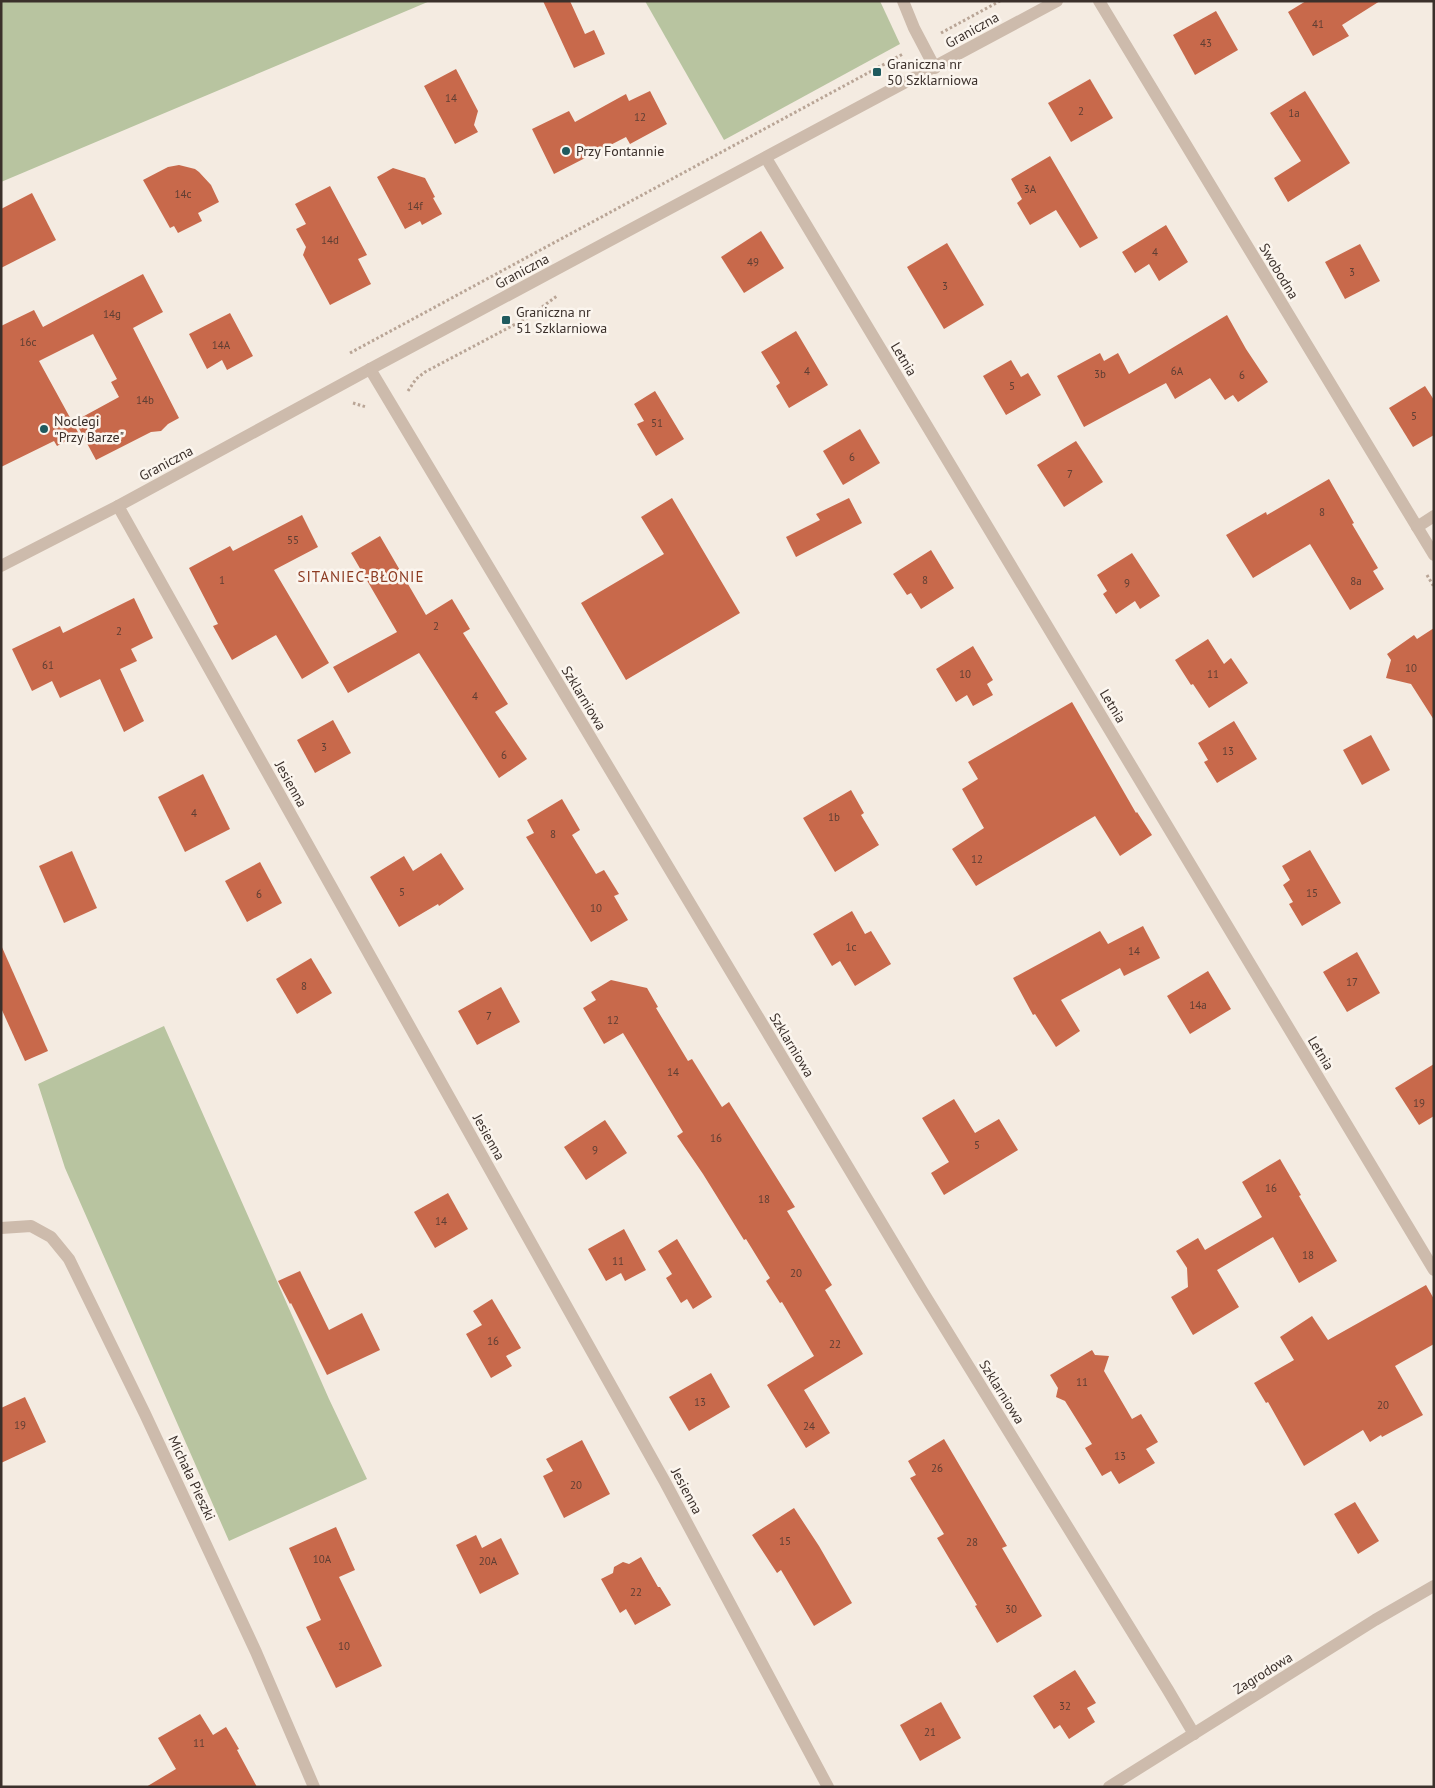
<svg xmlns="http://www.w3.org/2000/svg" width="1435" height="1788" font-family="'PT Sans',sans-serif">
	<rect width="100%" height="100%" fill="#f4ebe1"/>
	<g fill="#b8c4a0">
		<polygon points="1,1 430,1 1,182"/>
		<polygon points="645,1 880,1 900,44 724,140"/>
		<polygon points="164,1026 329,1399 367,1479 229,1541 65,1168 38,1084"/>
	</g>
	<g fill="#c8694b">
		<polygon points="543,1 570,1 585,34 594,30 605,54 574,68"/>
		<polygon points="1306,1 1380,1 1342,25 1349,36 1313,56 1288,12"/>
		<polygon points="1216,11 1238,50 1195,75 1173,35"/>
		<polygon points="456,69 478,111 474,125 478,132 455,144 424,86"/>
		<polygon points="1090,79 1113,118 1071,142 1048,103"/>
		<polygon points="650,91 667,124 630,144 626,137 554,174 532,129 569,111 575,122 626,94 629,101"/>
		<polygon points="1305,91 1350,163 1288,202 1274,178 1301,161 1270,113"/>
		<polygon points="1050,156 1098,238 1080,248 1056,210 1030,225 1017,203 1022,199 1011,179"/>
		<polygon points="179,165 195,169 199,172 211,185 219,202 198,213 202,221 178,233 174,226 170,228 143,180 168,167"/>
		<polygon points="393,168 425,178 435,197 433,198 442,214 422,225 420,221 405,229 377,177"/>
		<polygon points="330,186 367,255 358,259 371,284 330,305 303,255 306,247 296,229 306,224 295,204"/>
		<polygon points="32,193 56,240 1,268 1,209"/>
		<polygon points="1166,225 1188,262 1159,281 1149,264 1135,273 1122,252"/>
		<polygon points="761,231 784,268 744,293 721,257"/>
		<polygon points="947,243 984,305 944,329 907,267"/>
		<polygon points="1360,244 1380,281 1345,299 1325,262"/>
		<polygon points="143,274 163,312 133,328 179,418 168,424 161,431 151,432 96,460 75,421 119,397 111,382 117,379 93,334 39,361 79,434 57,446 54,441 1,467 1,326 34,310 43,327"/>
		<polygon points="230,313 253,356 227,370 222,360 207,369 189,334"/>
		<polygon points="1227,315 1246,349 1268,382 1238,402 1233,395 1225,400 1210,378 1175,399 1166,383 1084,427 1057,376 1100,353 1104,361 1118,353 1129,374"/>
		<polygon points="796,331 828,385 789,408 776,386 780,383 761,352"/>
		<polygon points="1011,360 1021,377 1028,373 1041,395 1006,415 983,376"/>
		<polygon points="1425,386 1434,400 1434,435 1413,447 1389,408"/>
		<polygon points="655,391 684,439 656,456 637,424 644,421 634,404"/>
		<polygon points="860,429 880,463 843,485 823,451"/>
		<polygon points="1076,441 1103,482 1064,507 1037,465"/>
		<polygon points="1329,479 1354,523 1352,524 1378,568 1373,571 1384,589 1350,610 1310,544 1253,578 1226,535 1266,512 1267,515"/>
		<polygon points="672,498 740,613 626,680 581,603 664,554 641,517"/>
		<polygon points="849,498 862,523 796,557 786,537 820,520 816,514"/>
		<polygon points="302,515 318,547 274,570 329,663 302,679 276,635 232,660 213,626 218,624 189,568 230,546 233,551"/>
		<polygon points="380,536 426,615 452,599 470,629 463,633 508,704 495,712 527,759 499,778 419,653 348,693 333,667 397,632 351,553"/>
		<polygon points="931,550 954,588 921,609 911,593 907,595 893,574"/>
		<polygon points="1132,553 1160,596 1140,609 1135,601 1116,614 1103,594 1107,591 1097,575"/>
		<polygon points="134,598 153,638 131,649 137,661 120,669 144,721 124,732 100,679 60,698 52,681 32,691 12,649 60,626 63,633"/>
		<polygon points="1434,628 1434,720 1411,684 1386,678 1391,660 1387,654 1414,635 1417,639"/>
		<polygon points="1208,639 1224,664 1231,658 1248,683 1209,708 1193,684 1191,685 1175,660"/>
		<polygon points="973,646 993,680 987,684 993,695 973,706 967,695 956,702 936,669"/>
		<polygon points="1072,702 1136,813 1137,812 1152,835 1120,856 1095,816 976,886 952,849 984,828 962,789 978,779 968,762"/>
		<polygon points="333,720 351,753 315,773 297,740"/>
		<polygon points="1234,721 1257,759 1217,783 1204,762 1208,760 1198,743"/>
		<polygon points="1371,735 1390,770 1362,785 1343,750"/>
		<polygon points="203,774 230,829 185,852 158,797"/>
		<polygon points="851,790 864,813 861,815 879,845 835,872 803,818"/>
		<polygon points="562,799 580,830 572,835 596,874 604,870 619,894 614,896 628,920 591,942 526,837 534,833 527,820"/>
		<polygon points="1310,850 1341,903 1302,926 1289,904 1293,902 1283,885 1290,880 1282,866"/>
		<polygon points="72,851 97,908 64,923 39,866"/>
		<polygon points="441,853 464,889 439,906 438,904 399,927 370,877 404,856 413,871"/>
		<polygon points="260,862 282,903 247,922 225,881"/>
		<polygon points="852,911 865,934 871,931 891,964 855,986 840,961 832,966 813,934"/>
		<polygon points="1143,926 1160,958 1124,976 1120,968 1061,1000 1080,1031 1056,1047 1035,1014 1033,1015 1013,978 1100,931 1108,944"/>
		<polygon points="1,945 48,1051 25,1061 1,1008"/>
		<polygon points="1357,952 1380,993 1347,1012 1323,972"/>
		<polygon points="311,958 332,993 297,1014 276,979"/>
		<polygon points="1208,971 1231,1009 1190,1034 1167,996"/>
		<polygon points="611,980 647,988 658,1007 656,1008 688,1061 692,1059 722,1107 729,1102 795,1207 787,1211 832,1285 825,1290 863,1354 804,1390 830,1433 806,1448 767,1385 814,1356 782,1302 780,1303 766,1281 770,1278 746,1239 744,1240 703,1174 677,1136 683,1132 623,1033 604,1044 583,1008 596,1000 591,992"/>
		<polygon points="501,987 520,1022 477,1045 458,1011"/>
		<polygon points="1434,1064 1434,1116 1419,1125 1395,1088"/>
		<polygon points="954,1099 975,1133 999,1119 1018,1150 944,1195 931,1173 949,1162 922,1118"/>
		<polygon points="605,1120 627,1153 586,1180 564,1147"/>
		<polygon points="1280,1159 1301,1195 1299,1196 1337,1261 1299,1283 1273,1237 1217,1270 1239,1307 1193,1335 1171,1297 1188,1287 1187,1268 1176,1251 1198,1238 1205,1250 1262,1217 1242,1182"/>
		<polygon points="448,1193 468,1229 435,1248 414,1212"/>
		<polygon points="624,1229 646,1270 625,1281 621,1273 606,1281 588,1249"/>
		<polygon points="677,1239 712,1297 693,1309 687,1299 681,1303 666,1278 672,1274 658,1251"/>
		<polygon points="300,1271 329,1330 362,1313 380,1350 327,1375 291,1303 290,1304 278,1281"/>
		<polygon points="1426,1285 1434,1299 1434,1344 1395,1366 1423,1415 1382,1437 1381,1435 1370,1442 1363,1430 1304,1466 1268,1402 1266,1403 1254,1383 1294,1360 1280,1337 1312,1316 1328,1340"/>
		<polygon points="492,1299 521,1348 506,1356 512,1366 491,1378 466,1334 482,1325 473,1311"/>
		<polygon points="1092,1350 1095,1355 1109,1356 1104,1371 1132,1419 1141,1414 1158,1442 1146,1449 1155,1463 1119,1484 1111,1471 1102,1476 1085,1448 1092,1444 1065,1401 1056,1397 1058,1388 1050,1375"/>
		<polygon points="711,1373 730,1407 689,1431 669,1397"/>
		<polygon points="25,1397 46,1442 1,1463 1,1408"/>
		<polygon points="944,1439 1007,1546 1002,1548 1042,1616 997,1643 975,1606 977,1605 937,1538 944,1534 910,1478 916,1475 908,1461"/>
		<polygon points="582,1440 610,1494 564,1518 543,1476 553,1471 546,1459"/>
		<polygon points="1355,1502 1379,1541 1358,1554 1334,1514"/>
		<polygon points="794,1508 819,1546 852,1603 814,1626 781,1570 777,1573 752,1535"/>
		<polygon points="336,1527 355,1570 339,1577 382,1666 336,1688 306,1627 321,1620 289,1548"/>
		<polygon points="476,1535 482,1548 501,1538 519,1574 480,1594 456,1545"/>
		<polygon points="641,1557 658,1587 660,1587 671,1605 635,1625 626,1609 620,1613 601,1579 613,1573 614,1567 623,1562 629,1564"/>
		<polygon points="1075,1670 1096,1703 1087,1708 1095,1722 1069,1739 1060,1725 1054,1729 1033,1696"/>
		<polygon points="941,1702 961,1738 920,1761 900,1725"/>
		<polygon points="200,1714 213,1735 226,1727 239,1749 237,1750 257,1787 146,1787 176,1769 158,1738"/>
	</g>
	<g fill="none" stroke-linecap="round" stroke-linejoin="round">
		<g stroke="#b9a596" stroke-width="3" stroke-dasharray="2.5 2.5" stroke-linecap="butt">
			<polyline points="941,33 1000,1"/>
			<polyline points="350,353 903,54"/>
			<polyline points="408,391 416,379 425,372 527,318 557,296"/>
			<polyline points="353,403 366,407"/>
			<polyline points="1427,575 1434,587"/>
		</g>
		<g stroke="#cdbbac" stroke-width="12">
			<polyline points="903,1 914,28 935,68"/>
			<polyline points="1099,1 1434,555"/>
			<polyline points="766,158 1434,1270"/>
			<polyline points="370,369 921,1289 1168,1690 1194,1734"/>
			<polyline points="118,506 665,1482 828,1787"/>
			<polyline points="1417,527 1434,516"/>
			<polyline points="1,566 118,506 370,369 1057,1"/>
			<polyline points="1,1228 31,1226 51,1237 69,1259 145,1414 256,1652 314,1787"/>
			<polyline points="1109,1787 1375,1620 1434,1586"/>
		</g>
	</g>
	<g fill="#1f5a5e" stroke="#fbf5ee" stroke-width="2">
		<rect x="872" y="67" width="10" height="10" rx="2.5"/>
		<circle cx="566" cy="151" r="5"/>
		<rect x="501" y="315" width="10" height="10" rx="2.5"/>
		<circle cx="44" cy="429" r="5"/>
	</g>
	<g text-anchor="middle" stroke-width="5" stroke-linejoin="round" paint-order="stroke">
		<g font-size="11" fill="#5e3e33">
			<text x="1318" y="28">41</text>
			<text x="1206" y="47">43</text>
			<text x="451" y="102">14</text>
			<text x="1081" y="115">2</text>
			<text x="1294" y="117">1a</text>
			<text x="640" y="121">12</text>
			<text x="1030" y="193">3A</text>
			<text x="183" y="198">14c</text>
			<text x="415" y="210">14f</text>
			<text x="330" y="244">14d</text>
			<text x="1155" y="256">4</text>
			<text x="753" y="266">49</text>
			<text x="1352" y="276">3</text>
			<text x="945" y="290">3</text>
			<text x="112" y="318">14g</text>
			<text x="28" y="346">16c</text>
			<text x="221" y="349">14A</text>
			<text x="807" y="375">4</text>
			<text x="1177" y="375">6A</text>
			<text x="1100" y="378">3b</text>
			<text x="1242" y="379">6</text>
			<text x="1012" y="390">5</text>
			<text x="145" y="404">14b</text>
			<text x="1414" y="420">5</text>
			<text x="657" y="427">51</text>
			<text x="852" y="461">6</text>
			<text x="1070" y="478">7</text>
			<text x="1322" y="516">8</text>
			<text x="293" y="544">55</text>
			<text x="222" y="584">1</text>
			<text x="925" y="584">8</text>
			<text x="1356" y="585">8a</text>
			<text x="1127" y="587">9</text>
			<text x="436" y="630">2</text>
			<text x="119" y="635">2</text>
			<text x="48" y="669">61</text>
			<text x="1411" y="672">10</text>
			<text x="965" y="678">10</text>
			<text x="1213" y="678">11</text>
			<text x="475" y="700">4</text>
			<text x="324" y="751">3</text>
			<text x="1228" y="755">13</text>
			<text x="504" y="759">6</text>
			<text x="194" y="817">4</text>
			<text x="834" y="821">1b</text>
			<text x="553" y="838">8</text>
			<text x="977" y="863">12</text>
			<text x="402" y="896">5</text>
			<text x="1312" y="897">15</text>
			<text x="259" y="898">6</text>
			<text x="596" y="912">10</text>
			<text x="851" y="951">1c</text>
			<text x="1134" y="955">14</text>
			<text x="1352" y="986">17</text>
			<text x="304" y="990">8</text>
			<text x="1198" y="1009">14a</text>
			<text x="489" y="1020">7</text>
			<text x="613" y="1024">12</text>
			<text x="673" y="1076">14</text>
			<text x="1419" y="1107">19</text>
			<text x="716" y="1142">16</text>
			<text x="977" y="1149">5</text>
			<text x="595" y="1154">9</text>
			<text x="1271" y="1192">16</text>
			<text x="764" y="1203">18</text>
			<text x="441" y="1225">14</text>
			<text x="1308" y="1259">18</text>
			<text x="618" y="1265">11</text>
			<text x="796" y="1277">20</text>
			<text x="493" y="1345">16</text>
			<text x="835" y="1348">22</text>
			<text x="1082" y="1386">11</text>
			<text x="700" y="1406">13</text>
			<text x="1383" y="1409">20</text>
			<text x="20" y="1429">19</text>
			<text x="809" y="1430">24</text>
			<text x="1120" y="1460">13</text>
			<text x="937" y="1472">26</text>
			<text x="576" y="1489">20</text>
			<text x="785" y="1545">15</text>
			<text x="972" y="1546">28</text>
			<text x="322" y="1563">10A</text>
			<text x="488" y="1565">20A</text>
			<text x="636" y="1596">22</text>
			<text x="1011" y="1613">30</text>
			<text x="344" y="1650">10</text>
			<text x="1065" y="1710">32</text>
			<text x="930" y="1736">21</text>
			<text x="199" y="1747">11</text>
		</g>
		<g font-size="14" fill="#3b302b" stroke="#fbf5ee">
			<text transform="translate(972 30) rotate(-29)" y="5">Graniczna</text>
			<text transform="translate(522 271) rotate(-28)" y="5">Graniczna</text>
			<text transform="translate(1279 271) rotate(59)" y="5">Swobodna</text>
			<text transform="translate(904 359) rotate(59)" y="5">Letnia</text>
			<text transform="translate(166 463) rotate(-28)" y="5">Graniczna</text>
			<text transform="translate(584 698) rotate(59)" y="5">Szklarniowa</text>
			<text transform="translate(1113 706) rotate(59)" y="5">Letnia</text>
			<text transform="translate(291 784) rotate(61)" y="5">Jesienna</text>
			<text transform="translate(792 1045) rotate(59)" y="5">Szklarniowa</text>
			<text transform="translate(1321 1053) rotate(59)" y="5">Letnia</text>
			<text transform="translate(489 1137) rotate(61)" y="5">Jesienna</text>
			<text transform="translate(1002 1392) rotate(58)" y="5">Szklarniowa</text>
			<text transform="translate(192 1478) rotate(65)" y="5">Michała Pieszki</text>
			<text transform="translate(687 1491) rotate(62)" y="5">Jesienna</text>
			<text transform="translate(1263 1673) rotate(-32)" y="5">Zagrodowa</text>
		</g>
		<g font-size="14" fill="#3b302b" stroke="#fbf5ee" text-anchor="start">
			<text x="887" y="69">Graniczna nr<tspan x="887" dy="16">50 Szklarniowa</tspan></text>
			<text x="576" y="156">Przy Fontannie</text>
			<text x="516" y="317">Graniczna nr<tspan x="516" dy="16">51 Szklarniowa</tspan></text>
			<text x="54" y="426">Noclegi<tspan x="54" dy="16">"Przy Barze"</tspan></text>
		</g>
		<g font-size="15" letter-spacing="1" fill="#8c3b22" stroke="#fbf5ee">
			<text x="361" y="582">SITANIEC-BŁONIE</text>
		</g>
	</g>
	<rect width="1435" height="1788" fill="none" stroke="#3b302b" stroke-width="5"/>
</svg>
